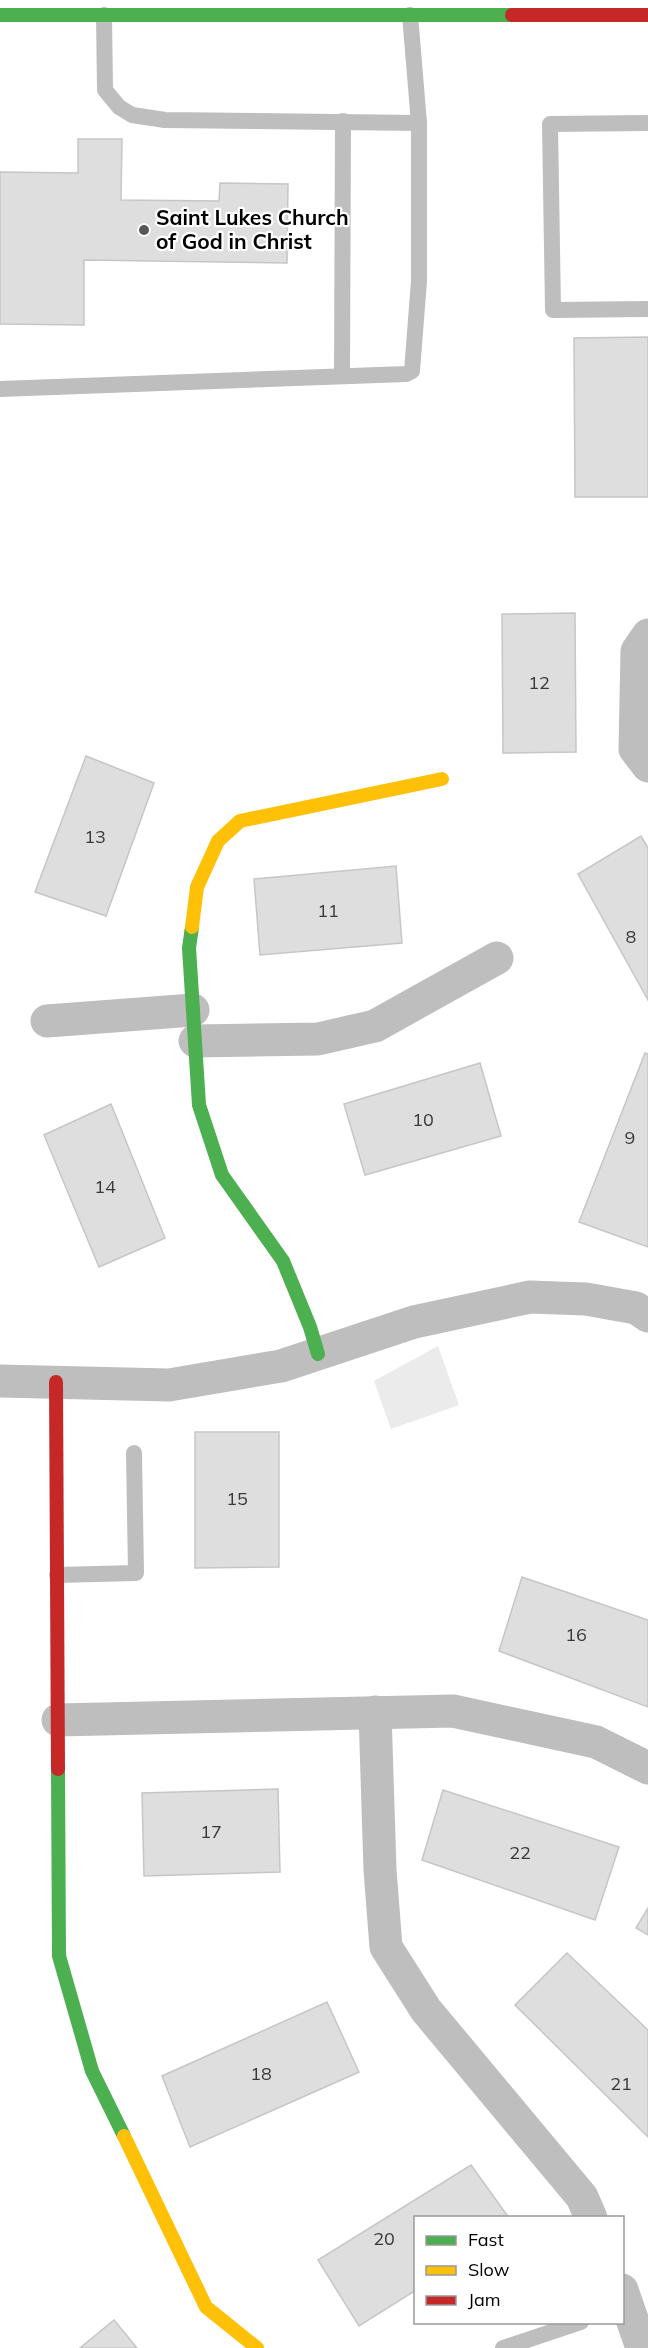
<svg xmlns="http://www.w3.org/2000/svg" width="648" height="2348" font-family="Mulish,sans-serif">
	<rect width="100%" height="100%" fill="#fff"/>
	<polygon fill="#ebebeb" points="438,1346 459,1405 391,1429 374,1381"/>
	<g fill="#dedede" stroke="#c6c6c6" stroke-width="1.5">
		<polygon points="78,139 122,139 121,200 219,201 220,183 288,184 287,263 84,260 84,325 0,324 0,172 78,173"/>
		<polygon points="648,337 648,497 575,497 574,338"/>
		<polygon points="575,613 576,752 503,753 502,614"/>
		<polygon points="86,756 154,783 106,916 35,892"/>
		<polygon points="641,836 648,848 648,1000 578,874"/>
		<polygon points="396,866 402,943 260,955 254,879"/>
		<polygon points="645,1053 648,1054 648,1247 579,1222"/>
		<polygon points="480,1063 501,1136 365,1175 344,1104"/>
		<polygon points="111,1104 165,1238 99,1267 44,1135"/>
		<polygon points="195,1432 279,1432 279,1567 195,1568"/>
		<polygon points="522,1577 648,1620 648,1707 499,1651"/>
		<polygon points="278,1789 280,1872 144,1876 142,1793"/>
		<polygon points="443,1790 619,1847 595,1920 422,1860"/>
		<polygon points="648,1908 648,1935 636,1928"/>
		<polygon points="567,1953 648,2030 648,2137 515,2005"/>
		<polygon points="327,2002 359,2072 190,2147 162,2076"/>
		<polygon points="471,2165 509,2218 416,2218 416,2290 359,2326 318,2260"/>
		<polygon points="114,2320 137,2348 80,2348"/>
	</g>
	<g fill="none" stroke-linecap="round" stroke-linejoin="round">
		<g stroke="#bebebe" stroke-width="16">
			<polyline points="104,15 105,90 119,107 132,115 165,120 419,123"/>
			<polyline points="648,123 550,124 553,310 648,309"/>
			<polyline points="342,376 343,121"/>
			<polyline points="0,389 406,374 412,371 419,281 419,123 410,15"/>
			<polyline points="57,1575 136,1573 134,1453"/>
			<polyline points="503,2348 581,2322"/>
		</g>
		<g stroke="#bebebe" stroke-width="33">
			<polyline points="648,635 637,651 635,749 648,766"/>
			<polyline points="47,1021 193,1010"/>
			<polyline points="195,1041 318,1039 375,1026 497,958"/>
			<polyline points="0,1381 169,1385 281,1366 414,1322 530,1297 586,1299 636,1308 648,1316"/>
			<polyline points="375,1712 380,1870 386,1947 426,2010 582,2197 591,2218"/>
			<polyline points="58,1720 453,1711 596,1742 648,1768"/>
			<polyline points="622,2290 642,2348"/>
		</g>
		<g stroke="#4caf50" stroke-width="14">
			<polyline points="0,15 512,15"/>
			<polyline points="192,927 189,948 199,1105 222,1175 283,1261 310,1327 318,1354"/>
			<polyline points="58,1769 59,1956 92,2071 124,2136"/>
		</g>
		<g stroke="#ffc107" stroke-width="14">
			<polyline points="192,927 197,887 218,841 240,821 442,779"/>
			<polyline points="124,2136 206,2307 257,2348"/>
		</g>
		<g stroke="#c62828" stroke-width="14">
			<polyline points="512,15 648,15"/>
			<polyline points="56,1382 58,1769"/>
		</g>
	</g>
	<circle fill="#595959" stroke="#fff" stroke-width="2" cx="144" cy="230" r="6"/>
	<g text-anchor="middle" stroke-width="4.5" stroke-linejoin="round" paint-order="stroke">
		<g font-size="18" fill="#383838">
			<text x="539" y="689">12</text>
			<text x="95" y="843">13</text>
			<text x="328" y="917">11</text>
			<text x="631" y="943">8</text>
			<text x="423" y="1126">10</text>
			<text x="630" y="1144">9</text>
			<text x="105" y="1193">14</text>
			<text x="237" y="1505">15</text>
			<text x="576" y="1641">16</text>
			<text x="211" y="1838">17</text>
			<text x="520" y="1859">22</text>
			<text x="261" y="2080">18</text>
			<text x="621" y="2090">21</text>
			<text x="384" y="2245">20</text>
		</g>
		<g font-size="21" font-weight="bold" fill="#000" stroke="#fff" text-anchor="start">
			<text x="156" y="225">Saint Lukes Church<tspan x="156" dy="24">of God in Christ</tspan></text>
		</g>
	</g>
	<rect x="414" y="2216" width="210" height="108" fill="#ffffff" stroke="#999999" stroke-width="1.5"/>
	<rect x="426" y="2236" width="30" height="9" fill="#4caf50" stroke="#999999" stroke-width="1.5"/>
	<text x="468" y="2246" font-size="18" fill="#000000">Fast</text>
	<rect x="426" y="2266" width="30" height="9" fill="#ffc107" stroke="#999999" stroke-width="1.5"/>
	<text x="468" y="2276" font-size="18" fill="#000000">Slow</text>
	<rect x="426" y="2296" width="30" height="9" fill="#c62828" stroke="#999999" stroke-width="1.5"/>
	<text x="468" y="2306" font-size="18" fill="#000000">Jam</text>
</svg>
